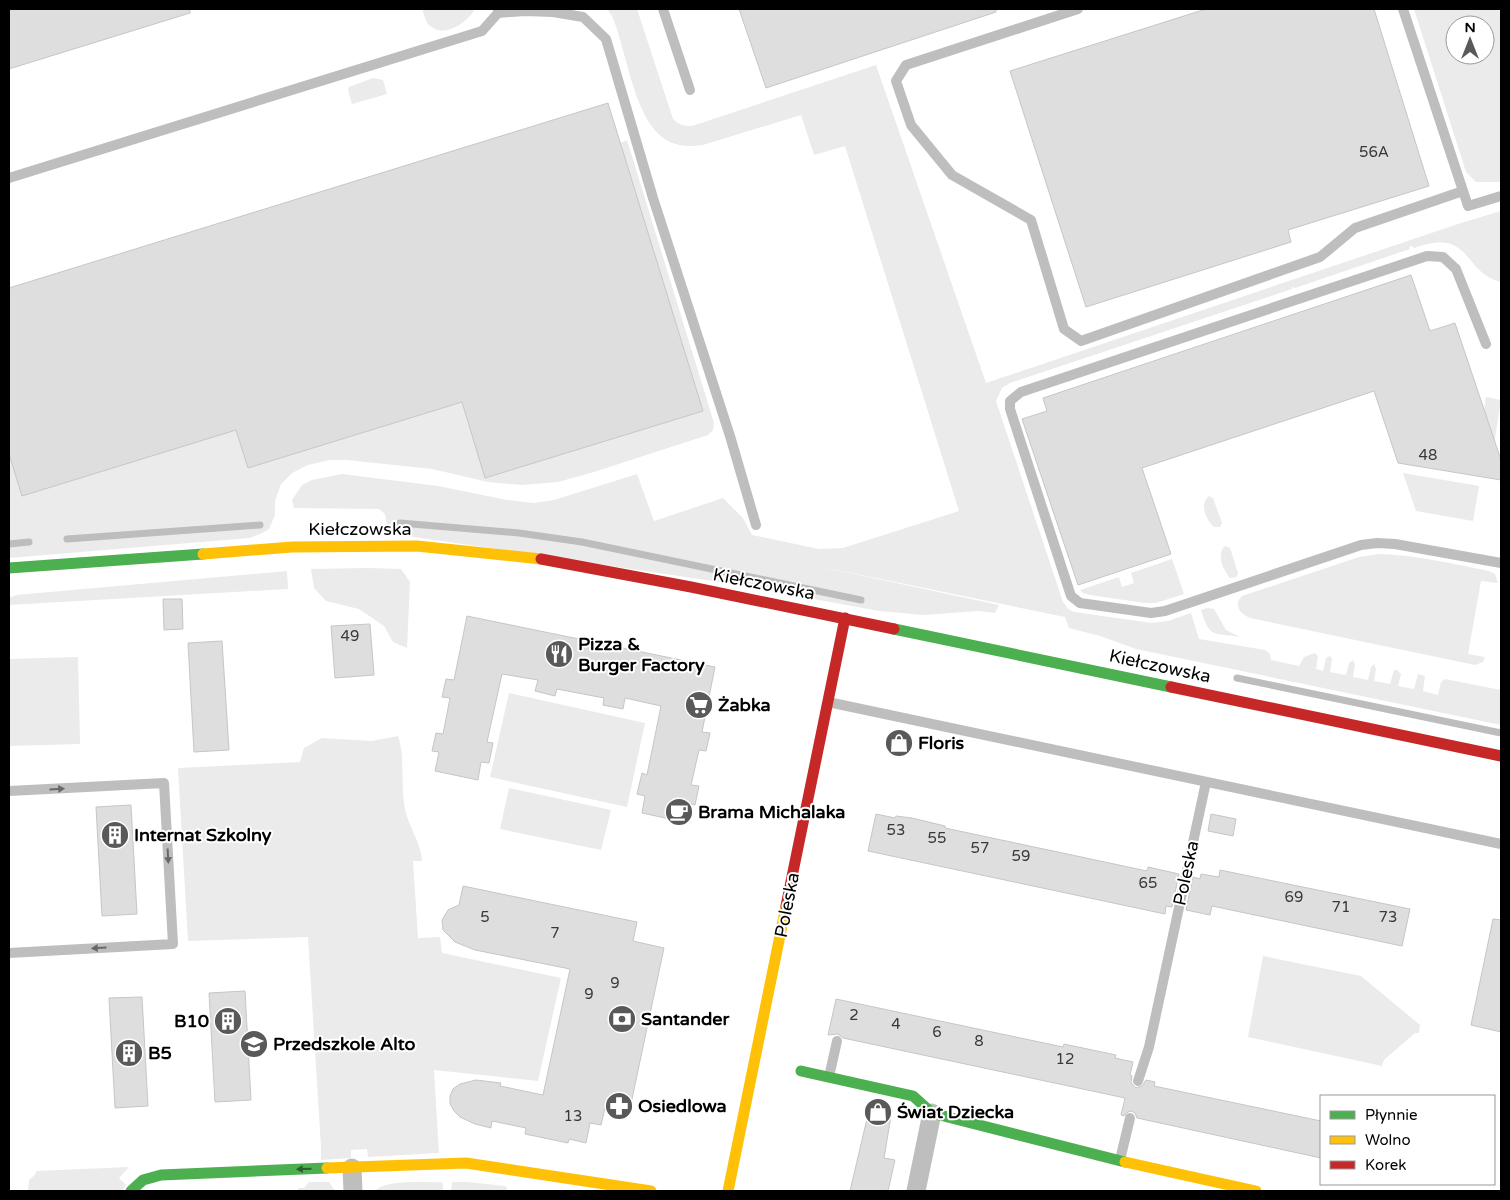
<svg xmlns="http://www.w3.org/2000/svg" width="1510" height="1200" font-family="'Varela Round',sans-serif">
	<rect width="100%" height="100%" fill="#fff"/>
	<g fill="#ebebeb" fill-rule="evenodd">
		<path d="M422,9H475C467,23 443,40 428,24C425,20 424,13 422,9Z"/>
		<path d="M607,9H637L673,119C679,125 684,126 692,126L876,65L986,383L1461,223L1501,211V282C1461,272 1473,227 1414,248L1412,246L1409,247L1410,249L1295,288L1292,287V289L1010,383L1002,388L996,401L1063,602L1068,609L1074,612L1152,623L1168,621L1191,613L1199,639L1265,650L1270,654L1271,660L1299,666L1304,657L1315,653L1318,656L1316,669L1323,671L1326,658L1330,656L1332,659L1330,672L1346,675L1349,663L1353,660L1355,664L1353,677L1368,680L1371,667L1374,664L1376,669L1374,681L1390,684L1394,670H1397L1401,674L1398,686L1414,689L1418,674L1425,676L1423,691L1438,695L1441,682L1445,679L1501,690V725L1136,649L1100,636L1069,628L1065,617L803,563L999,605L995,613L978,611L924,615L879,611L726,583L394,534L388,529L385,514L379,509L294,508L292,500L302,485L312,480L342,474L438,486L507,500L534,503L554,500L637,474L654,521L723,498L743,518L752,535L819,549L843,548L959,511L845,146L814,155L801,115L703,145C694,146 684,147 676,144C640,135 630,71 620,40C617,29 614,17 607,9Z"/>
		<path d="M1414,9H1501V182H1476L1466,172ZM1455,25H1485V55H1455Z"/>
		<polygon points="373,78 383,80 387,94 352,104 348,90 349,87"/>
		<polygon points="627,140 714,423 713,430 708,435 594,472 558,482 522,485 488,482 432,469 347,460 329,460 308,465 292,473 281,484 275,501 275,515 269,529 262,533 250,538 9,558 10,458 22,496 236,430 248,468 462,402 486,478 703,411 620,143"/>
		<polygon points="1486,397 1501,400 1489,477 1473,475"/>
		<polygon points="1403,473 1479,486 1473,521 1416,511"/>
		<path d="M1209,496L1213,498L1222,523L1220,527H1214C1206,520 1199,504 1209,496Z"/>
		<path d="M1225,546L1230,548L1238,573L1237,577L1230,578C1223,570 1216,554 1225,546Z"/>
		<path d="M1379,554C1416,555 1453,564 1489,571L1495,574L1498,583L1481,581L1468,654L1485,657L1483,662L1475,665L1250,618C1240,614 1233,605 1242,596L1359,557Z"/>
		<polygon points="1172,559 1184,594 1156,603 1145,603 1090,595 1083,593 1080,590 1119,577 1122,587 1134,583 1131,573"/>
		<polygon points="367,568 401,569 410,582 407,648 393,642 384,626 359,609 326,601 314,588 311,569"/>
		<polygon points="287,571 288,589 9,605 9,598 16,595"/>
		<path d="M1207,608L1214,609L1226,630L1240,637C1212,632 1210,639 1201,610Z"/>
		<polygon points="78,657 80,744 9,746 9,659"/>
		<polygon points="509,693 645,723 627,807 490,777"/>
		<path d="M398,736C400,743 402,751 402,759C403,776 402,793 405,809C409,828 421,842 422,861H413L418,938L440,937L442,953L561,978L538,1081L434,1070L439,1153L368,1157L367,1149L351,1150V1158L321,1160V1147L308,937L188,941L178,768L300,762L304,748L322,738L371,741Z"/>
		<polygon points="509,788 611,810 601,850 500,829"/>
		<polygon points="1263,956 1361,976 1420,1025 1419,1033 1415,1033 1384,1060 1382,1066 1248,1037"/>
		<polygon points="129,1167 119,1178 126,1185 122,1191 28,1191 29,1180 35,1175 36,1171"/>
		<polygon points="309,1182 329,1182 335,1191 298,1191 298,1188 304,1188"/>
		<path d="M441,1182L443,1184V1191H375C387,1179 424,1183 441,1182Z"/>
		<polygon points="452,1182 467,1182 505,1186 507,1188 507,1191 451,1191"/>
	</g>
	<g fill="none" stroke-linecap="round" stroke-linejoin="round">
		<g stroke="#bdbdbd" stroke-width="7">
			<polyline points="400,523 519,533 582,542 861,600"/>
			<polyline points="67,539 260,525"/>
			<polyline points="9,544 29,542"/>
			<polyline points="1237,678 1501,733"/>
		</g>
	</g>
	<g fill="#dedede" stroke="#c6c6c6">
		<polygon points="9,9 190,9 190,13 9,69"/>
		<polygon points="739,9 996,9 996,12 766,88"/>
		<polygon points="1206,9 1374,9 1429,186 1288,230 1291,242 1086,307 1010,71"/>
		<polygon points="608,103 703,411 485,478 462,402 248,468 236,430 22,496 9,454 9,288"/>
		<polygon points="1411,275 1430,331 1455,323 1501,460 1501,480 1398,463 1374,391 1142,468 1171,554 1078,585 1022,419 1047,411 1043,398"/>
		<polygon points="163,599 182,599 183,629 164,630"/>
		<polygon points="467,616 715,667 702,732 710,733 706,751 699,750 691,785 699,786 695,805 688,803 684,822 642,813 645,796 637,794 642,773 647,775 661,706 625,698 623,709 603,705 604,698 557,689 555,696 535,691 538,680 502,674 487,742 493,743 489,763 481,762 478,780 435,771 439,752 432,751 436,733 443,734 450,698 442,697 446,679 454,680"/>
		<polygon points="370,624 374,675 335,678 331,626"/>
		<polygon points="222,641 229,750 194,752 188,643"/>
		<polygon points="131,805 137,914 102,916 96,807"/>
		<polygon points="876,814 895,818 896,816 912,818 945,826 945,828 1147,871 1148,867 1179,874 1172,907 1166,906 1165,914 868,851"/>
		<polygon points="1211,814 1236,819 1233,836 1208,831"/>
		<polygon points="1220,870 1410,909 1402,946 1212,906 1210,915 1186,910 1193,877 1200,879 1201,874 1219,877"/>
		<polygon points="463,886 637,922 633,941 664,948 629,1113 605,1108 601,1125 590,1123 586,1143 569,1139 568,1143 525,1134 526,1128 492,1121 491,1128 475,1124 460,1117 454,1111 450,1104 450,1096 453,1089 460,1084 476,1080 501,1083 500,1086 543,1095 570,969 475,950 455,942 443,930 442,920 448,910 459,905"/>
		<polygon points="1493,919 1501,920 1501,1032 1471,1025"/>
		<polygon points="245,991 251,1100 215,1102 209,993"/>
		<polygon points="142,997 148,1106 115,1108 109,998"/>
		<polygon points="836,999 1063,1047 1064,1044 1116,1055 1115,1058 1133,1062 1130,1075 1132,1076 1131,1082 1133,1085 1136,1088 1142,1086 1146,1080 1155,1082 1154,1086 1321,1121 1321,1158 1137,1118 1135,1113 1131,1111 1128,1112 1124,1116 1121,1115 1125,1098 843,1038 838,1034 828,1035"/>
		<polygon points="870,1106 892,1110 884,1158 895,1160 888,1191 850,1191"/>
	</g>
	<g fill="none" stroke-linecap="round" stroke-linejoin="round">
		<g stroke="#bebebe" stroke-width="10">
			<polyline points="663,9 690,90"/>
			<polyline points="1078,9 906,65 896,81 911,125 952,175 1031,220 1064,329 1081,341 1320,257 1355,228 1463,191"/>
			<polyline points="1403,9 1468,206 1501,196"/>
			<polyline points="498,13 525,11 553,12 583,17 606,39 653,198 730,436 756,525"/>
			<polyline points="9,178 482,31 498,13 498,9"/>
			<polyline points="1486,344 1456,269 1443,257 1427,256 1021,392 1010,401 1010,409 1071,596 1080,603 1151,613 1165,611 1361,545 1377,543 1395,544 1501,563"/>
			<polyline points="828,702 1501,844"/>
			<polyline points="9,791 164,783 173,944 9,953"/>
			<polyline points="829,1077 837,1041"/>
			<polyline points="1138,1081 1149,1047 1206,782"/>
			<polyline points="1120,1160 1130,1118"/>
		</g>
		<g stroke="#bebebe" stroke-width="19">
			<polyline points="352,1168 353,1191"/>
			<polyline points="916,1191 932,1113"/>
		</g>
		<g stroke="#4caf50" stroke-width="11">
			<polyline points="9,568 203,554"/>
			<polyline points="894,629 1171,687"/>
			<polyline points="801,1071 913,1096 932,1113 1125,1162"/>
			<polyline points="131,1191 143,1180 161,1175 327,1168"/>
		</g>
		<g stroke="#ffc107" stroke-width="11">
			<polyline points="203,554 292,547 417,546 541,559"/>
			<polyline points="1125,1162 1256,1191"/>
			<polyline points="327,1168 466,1163 651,1191"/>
			<polyline points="728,1191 786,906"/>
		</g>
		<g stroke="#c62828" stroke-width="11">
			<polyline points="541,559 691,587 894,629"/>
			<polyline points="1171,687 1501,756"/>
			<polyline points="786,906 845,618"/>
		</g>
	</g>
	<defs><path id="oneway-solid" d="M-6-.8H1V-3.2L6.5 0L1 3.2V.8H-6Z" transform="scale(1.25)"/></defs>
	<g fill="#686868">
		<use href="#oneway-solid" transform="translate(57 789) rotate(-3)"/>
		<use href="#oneway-solid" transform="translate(168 856) rotate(87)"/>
		<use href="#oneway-solid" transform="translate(99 948) rotate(177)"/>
	</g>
	<use fill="#2a602c" href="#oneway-solid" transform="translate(304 1169) rotate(178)"/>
	<defs>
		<symbol id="restaurant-disc" viewBox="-11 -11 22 22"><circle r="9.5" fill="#595959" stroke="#fff"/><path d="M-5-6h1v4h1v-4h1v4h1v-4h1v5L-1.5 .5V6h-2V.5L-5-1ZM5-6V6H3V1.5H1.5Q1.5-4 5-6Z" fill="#fff"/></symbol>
		<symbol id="supermarket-disc" viewBox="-11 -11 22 22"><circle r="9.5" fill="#595959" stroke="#fff"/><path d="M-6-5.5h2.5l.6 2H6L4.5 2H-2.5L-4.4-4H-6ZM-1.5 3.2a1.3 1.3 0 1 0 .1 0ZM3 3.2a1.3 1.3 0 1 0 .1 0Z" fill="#fff"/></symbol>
		<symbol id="shop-disc" viewBox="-11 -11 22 22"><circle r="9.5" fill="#595959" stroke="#fff"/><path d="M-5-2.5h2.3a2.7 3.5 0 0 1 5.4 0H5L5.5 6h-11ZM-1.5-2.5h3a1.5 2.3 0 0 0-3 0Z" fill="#fff"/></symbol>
		<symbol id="cafe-disc" viewBox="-11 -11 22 22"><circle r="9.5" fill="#595959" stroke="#fff"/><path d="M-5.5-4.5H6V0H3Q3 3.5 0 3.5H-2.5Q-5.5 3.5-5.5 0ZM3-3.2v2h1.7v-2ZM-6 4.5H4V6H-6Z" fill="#fff"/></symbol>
		<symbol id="building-disc" viewBox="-11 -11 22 22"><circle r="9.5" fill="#595959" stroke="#fff"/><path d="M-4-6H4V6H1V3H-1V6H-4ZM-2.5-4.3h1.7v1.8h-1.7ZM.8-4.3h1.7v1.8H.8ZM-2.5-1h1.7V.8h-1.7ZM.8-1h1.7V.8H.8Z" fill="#fff"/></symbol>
		<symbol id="bank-disc" viewBox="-11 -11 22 22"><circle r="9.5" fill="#595959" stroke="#fff"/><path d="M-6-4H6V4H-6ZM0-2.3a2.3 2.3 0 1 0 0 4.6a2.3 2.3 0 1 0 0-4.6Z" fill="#fff"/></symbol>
		<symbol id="school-disc" viewBox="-11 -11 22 22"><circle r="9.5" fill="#595959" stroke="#fff"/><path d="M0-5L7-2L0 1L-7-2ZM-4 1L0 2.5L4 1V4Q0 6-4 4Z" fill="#fff"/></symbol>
		<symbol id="pharmacy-disc" viewBox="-11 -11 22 22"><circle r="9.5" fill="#595959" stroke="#fff"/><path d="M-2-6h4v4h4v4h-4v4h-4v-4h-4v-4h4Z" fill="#fff"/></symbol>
	</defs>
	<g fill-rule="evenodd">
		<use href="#restaurant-disc" x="543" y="638" width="32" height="32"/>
		<use href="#supermarket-disc" x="683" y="689" width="32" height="32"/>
		<use href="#shop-disc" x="883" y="727" width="32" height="32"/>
		<use href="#cafe-disc" x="663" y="796" width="32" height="32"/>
		<use href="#building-disc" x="99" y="819" width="32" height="32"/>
		<use href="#bank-disc" x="606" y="1003" width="32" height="32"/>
		<use href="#building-disc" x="212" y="1005" width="32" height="32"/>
		<use href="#school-disc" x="238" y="1028" width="32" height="32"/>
		<use href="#building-disc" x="113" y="1037" width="32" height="32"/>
		<use href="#pharmacy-disc" x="603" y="1090" width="32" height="32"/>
		<use href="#shop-disc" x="862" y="1096" width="32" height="32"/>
	</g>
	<g text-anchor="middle" stroke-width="4" stroke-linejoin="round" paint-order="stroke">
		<g font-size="15" fill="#383838">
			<text x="1374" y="157">56A</text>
			<text x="1428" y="460">48</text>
			<text x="350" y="641">49</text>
			<text x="896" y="835">53</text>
			<text x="937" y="843">55</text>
			<text x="980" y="853">57</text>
			<text x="1021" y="861">59</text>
			<text x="1148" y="888">65</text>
			<text x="1294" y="902">69</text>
			<text x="1341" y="912">71</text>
			<text x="485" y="922">5</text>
			<text x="1388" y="922">73</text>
			<text x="555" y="938">7</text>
			<text x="615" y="988">9</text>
			<text x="589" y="999">9</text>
			<text x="854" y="1020">2</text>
			<text x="896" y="1029">4</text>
			<text x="937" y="1037">6</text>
			<text x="979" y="1046">8</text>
			<text x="1065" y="1064">12</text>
			<text x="573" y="1121">13</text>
		</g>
		<g font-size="18" fill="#000" stroke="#fff">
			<text x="360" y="535">Kiełczowska</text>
			<text transform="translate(764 584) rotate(11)" y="6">Kiełczowska</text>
			<text transform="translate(1160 666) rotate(12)" y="6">Kiełczowska</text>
			<text transform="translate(1186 873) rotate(-78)" y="6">Poleska</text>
			<text transform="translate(787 905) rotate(-79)" y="6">Poleska</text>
		</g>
		<g font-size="18" font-weight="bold" fill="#000" stroke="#fff" text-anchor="start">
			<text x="578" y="650">Pizza &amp;<tspan x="578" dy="21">Burger Factory</tspan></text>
			<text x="718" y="711">Żabka</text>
			<text x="918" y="749">Floris</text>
			<text x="698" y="818">Brama Michalaka</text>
			<text x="134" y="841">Internat Szkolny</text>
			<text x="641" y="1025">Santander</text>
			<text x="209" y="1027" text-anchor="end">B10</text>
			<text x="273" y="1050">Przedszkole Alto</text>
			<text x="148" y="1059">B5</text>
			<text x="638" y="1112">Osiedlowa</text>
			<text x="897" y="1118">Świat Dziecka</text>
		</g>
	</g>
	<rect width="1510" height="1200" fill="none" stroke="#000000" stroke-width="20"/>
	<rect x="1320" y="1095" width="175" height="90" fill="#ffffff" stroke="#999999"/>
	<rect x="1330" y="1111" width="25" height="8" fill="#4caf50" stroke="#999999"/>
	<text x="1365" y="1120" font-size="15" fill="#000000">Płynnie</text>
	<rect x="1330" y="1136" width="25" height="8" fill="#ffc107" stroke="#999999"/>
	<text x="1365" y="1145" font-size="15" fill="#000000">Wolno</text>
	<rect x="1330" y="1161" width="25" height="8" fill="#c62828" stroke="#999999"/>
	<text x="1365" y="1170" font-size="15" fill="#000000">Korek</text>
	<g transform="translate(1470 40)"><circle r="24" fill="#ffffff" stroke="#999999"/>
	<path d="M0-4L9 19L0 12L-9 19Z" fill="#595959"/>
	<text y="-8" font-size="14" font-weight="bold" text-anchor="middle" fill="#000000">N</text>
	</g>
</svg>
